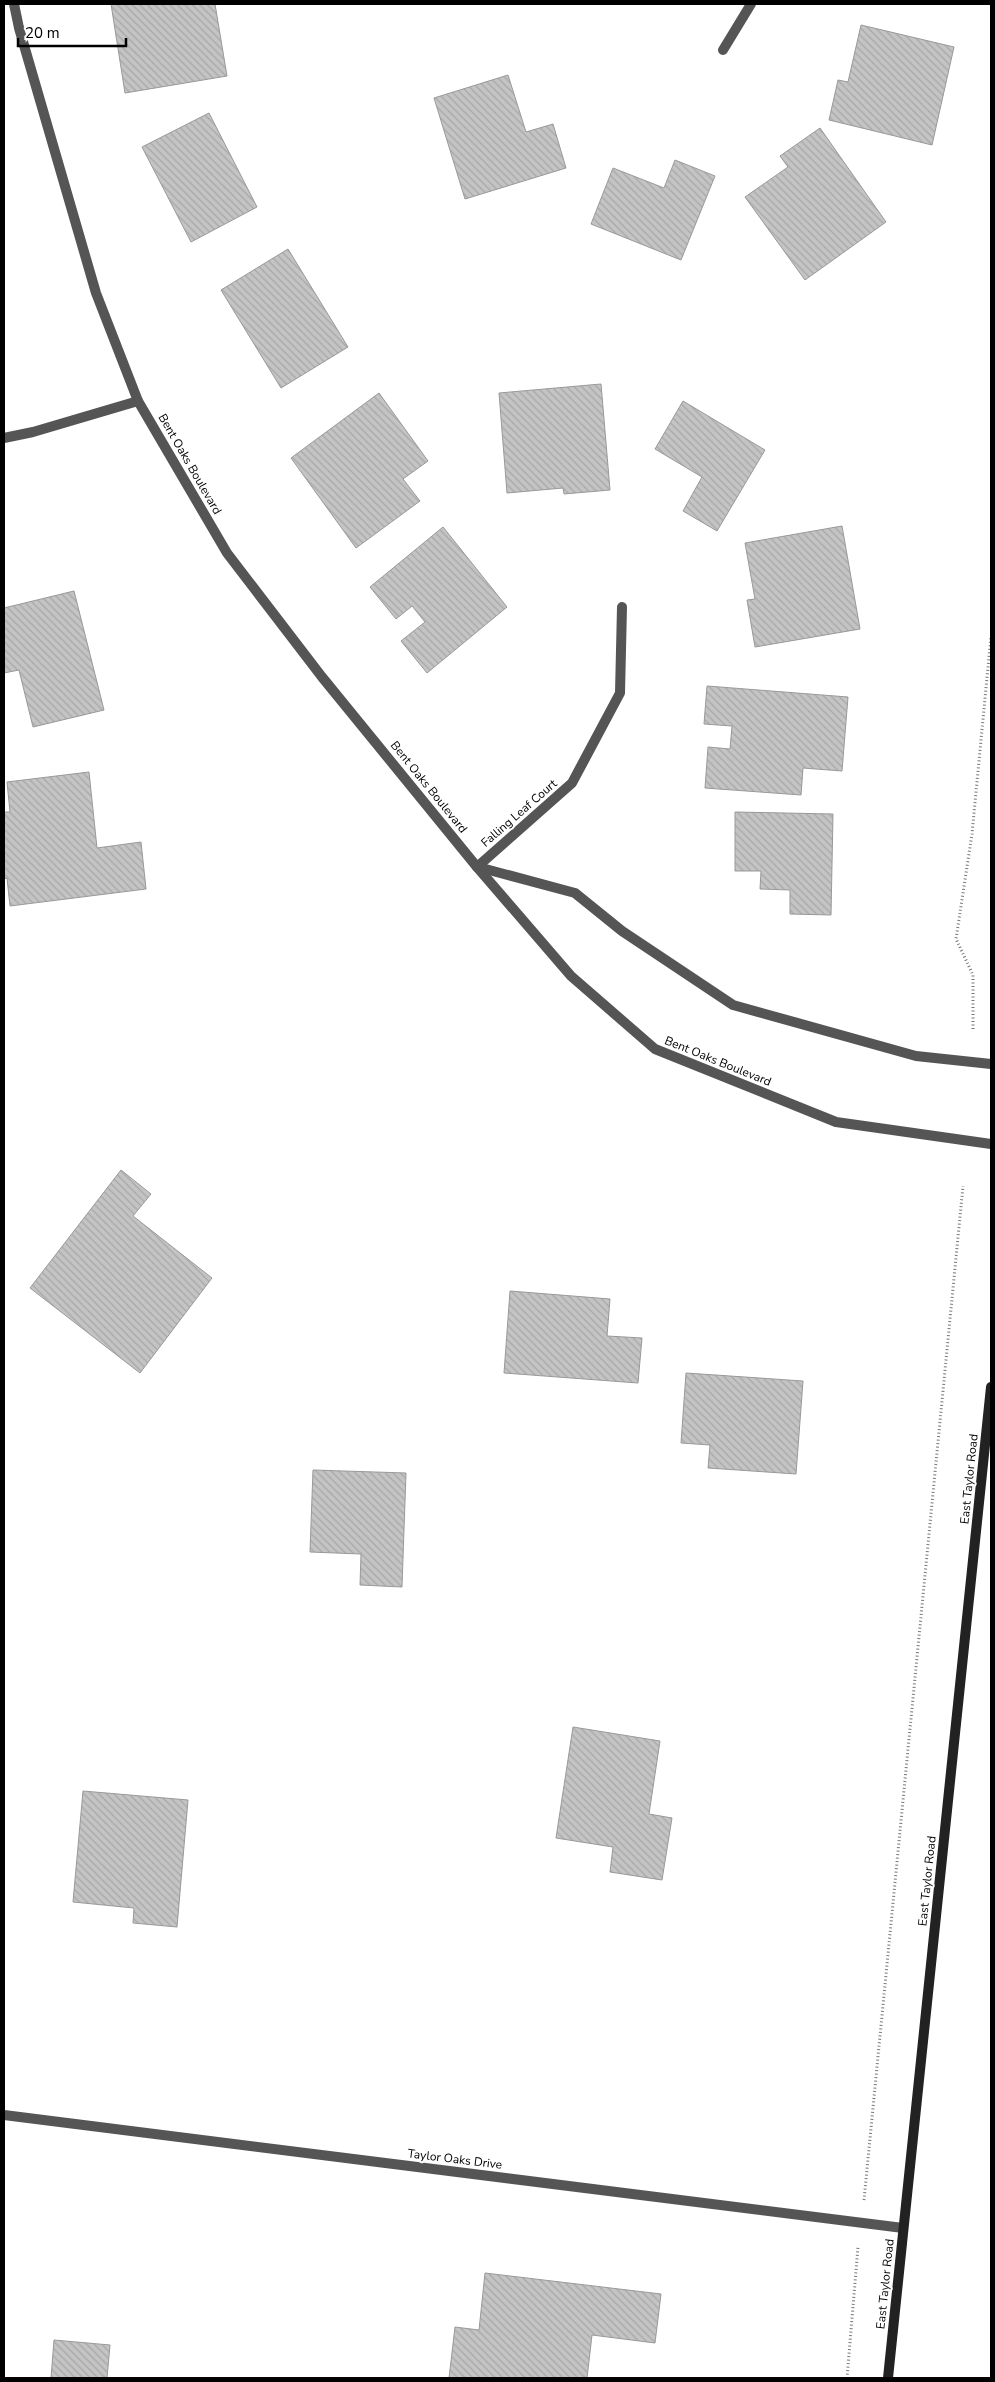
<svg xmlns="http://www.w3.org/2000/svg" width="995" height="2382" font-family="'Nunito Sans',sans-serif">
	<defs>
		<pattern id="building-back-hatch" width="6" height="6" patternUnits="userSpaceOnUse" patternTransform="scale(1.25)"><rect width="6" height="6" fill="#c4c4c4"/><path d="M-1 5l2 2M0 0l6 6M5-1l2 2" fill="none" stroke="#a7a7a7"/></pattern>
	</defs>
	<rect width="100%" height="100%" fill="#fff"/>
	<g fill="url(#building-back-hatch)" stroke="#999">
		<polygon points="111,4 215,4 227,76 125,93"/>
		<polygon points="861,25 954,47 932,145 829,120 838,80 848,82"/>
		<polygon points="508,75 526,132 553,124 566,168 465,199 434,98"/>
		<polygon points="209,113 257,207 191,242 142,147"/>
		<polygon points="820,128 886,222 805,280 745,197 788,167 780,156"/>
		<polygon points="675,160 715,176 681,260 591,224 613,168 664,188"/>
		<polygon points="288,249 348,347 281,388 221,290"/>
		<polygon points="601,384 610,490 564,494 563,488 507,493 499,393"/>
		<polygon points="379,393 428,461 403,479 420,501 356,548 291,458"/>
		<polygon points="683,401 765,450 717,531 683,511 702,477 655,449"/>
		<polygon points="842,526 860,629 755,647 747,600 755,599 745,543"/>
		<polygon points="443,527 507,607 427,673 401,641 425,622 412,606 396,619 370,587"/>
		<polygon points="74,591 104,710 33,727 19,670 4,673 4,608"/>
		<polygon points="707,686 848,697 842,771 803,768 801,795 705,788 708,747 730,749 732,726 704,724"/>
		<polygon points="89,772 97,848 141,842 146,889 10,906 7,878 4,879 4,812 10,812 7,782"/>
		<polygon points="735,812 833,814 831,915 790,914 790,890 760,889 761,871 735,871"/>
		<polygon points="121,1170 151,1194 133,1216 212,1278 140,1373 30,1288"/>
		<polygon points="510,1291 610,1299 607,1336 642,1338 638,1383 504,1373"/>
		<polygon points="686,1373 803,1381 796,1474 708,1468 710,1445 681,1443"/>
		<polygon points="313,1470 406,1473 402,1587 360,1585 361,1554 310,1552"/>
		<polygon points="573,1727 660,1741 649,1814 672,1818 662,1880 610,1872 613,1847 556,1838"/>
		<polygon points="83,1791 188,1800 177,1927 133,1923 134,1908 73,1902"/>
		<polygon points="485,2273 661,2294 655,2343 592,2335 587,2378 449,2378 455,2327 479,2330"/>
		<polygon points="54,2340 110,2345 107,2378 51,2378"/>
	</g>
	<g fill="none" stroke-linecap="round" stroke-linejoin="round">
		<g stroke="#777" stroke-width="3" stroke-dasharray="1 2.5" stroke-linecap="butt">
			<polyline points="973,1029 973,975 956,939 972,834 991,636"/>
			<polyline points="864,2200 963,1186"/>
			<polyline points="847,2378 858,2247"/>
		</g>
		<g stroke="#555" stroke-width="10">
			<polyline points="14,4 19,28 96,293 138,401 227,553 322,677 477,867 571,976 655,1049 836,1122 991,1144"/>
			<polyline points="723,50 751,4"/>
			<polyline points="4,438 33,432 138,401"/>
			<polyline points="477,867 572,783 620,693 622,607"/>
			<polyline points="478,867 575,893 622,931 733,1005 916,1056 991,1064"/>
			<polyline points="4,2115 903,2228"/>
		</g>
		<polyline stroke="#222" stroke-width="10" points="888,2378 991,1387"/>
	</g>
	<g text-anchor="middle" stroke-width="4" stroke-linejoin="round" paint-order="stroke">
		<g font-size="12" fill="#000" stroke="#fff">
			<text transform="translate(190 464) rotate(60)" y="4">Bent Oaks Boulevard</text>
			<text transform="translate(429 787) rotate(51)" y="4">Bent Oaks Boulevard</text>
			<text transform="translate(519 813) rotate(-41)" y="4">Falling Leaf Court</text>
			<text transform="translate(718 1061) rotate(22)" y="4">Bent Oaks Boulevard</text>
			<text transform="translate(969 1479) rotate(-84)" y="4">East Taylor Road</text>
			<text transform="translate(927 1881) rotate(-84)" y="4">East Taylor Road</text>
			<text transform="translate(455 2159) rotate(7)" y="4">Taylor Oaks Drive</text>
			<text transform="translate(885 2284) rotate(-84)" y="4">East Taylor Road</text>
		</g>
	</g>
	<rect width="995" height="2382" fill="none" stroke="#000000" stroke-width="10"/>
	<path d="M18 38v8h108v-8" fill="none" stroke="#000000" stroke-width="2.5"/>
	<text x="25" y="38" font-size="15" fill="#000000" stroke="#ffffff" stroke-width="4" paint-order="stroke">20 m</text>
</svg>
